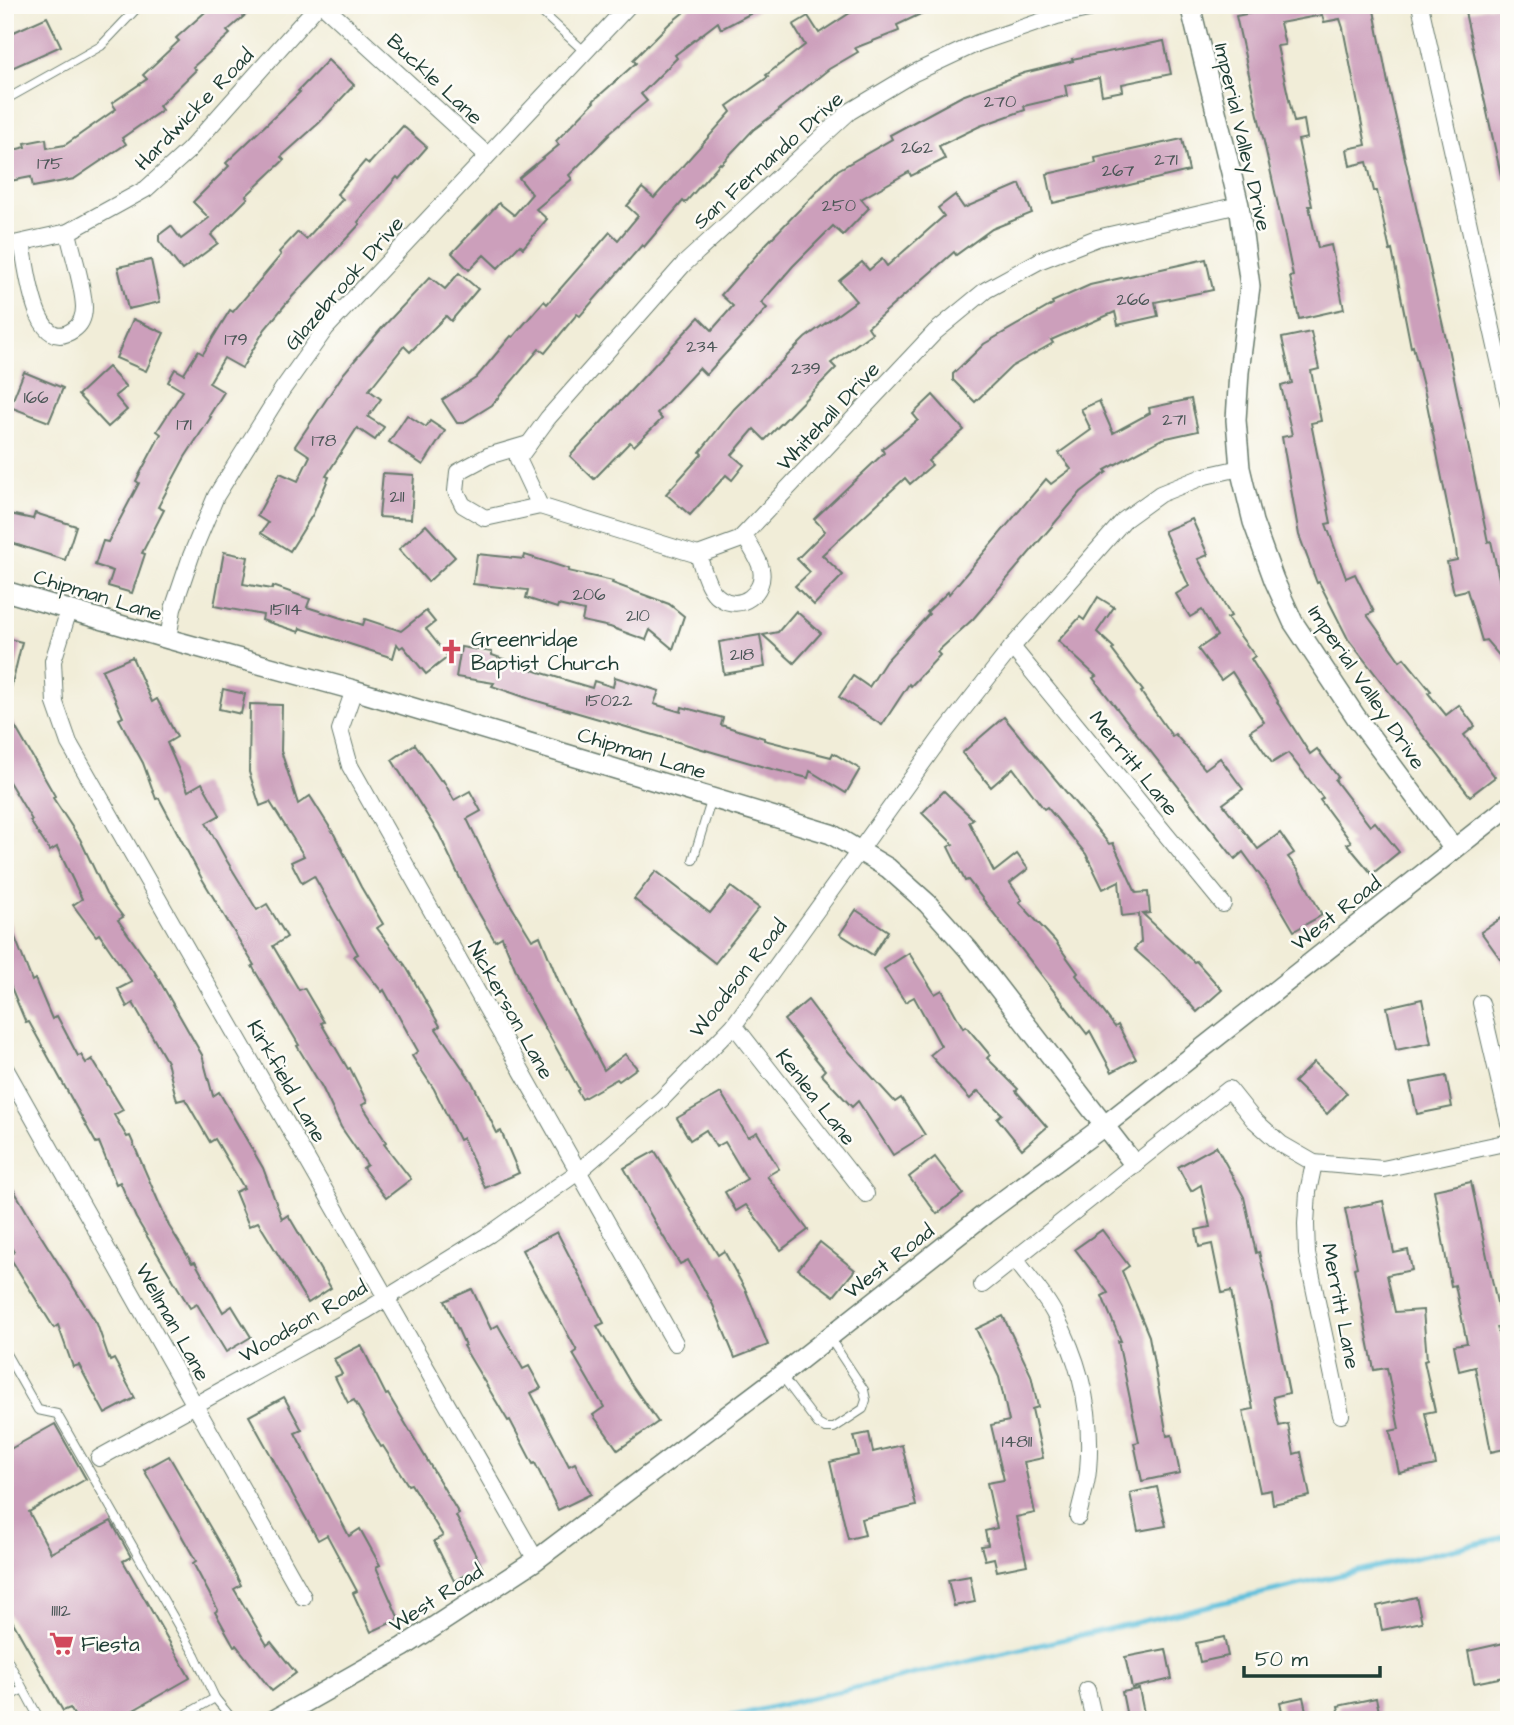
<svg xmlns="http://www.w3.org/2000/svg" width="1514" height="1725" font-family="'Architects Daughter',sans-serif">
	<rect width="100%" height="100%" fill="#fdfcf7"/>
	<filter id="ink" filterUnits="userSpaceOnUse"><feTurbulence type="fractalNoise" baseFrequency=".0143" numOctaves="2"/><feDisplacementMap in="SourceGraphic" scale="14" xChannelSelector="R" yChannelSelector="G"/><feConvolveMatrix kernelMatrix="1 2 1 2 8 2 1 2 1" color-interpolation-filters="sRGB"/></filter>
	<filter id="wash" filterUnits="userSpaceOnUse"><feTurbulence type="fractalNoise" baseFrequency=".00686" numOctaves="4" result="noise"/><feDisplacementMap in="SourceGraphic" scale="28" xChannelSelector="R" yChannelSelector="G"/><feGaussianBlur stdDeviation="1.57" result="paint"/><feColorMatrix in="noise" values="0 0 0 0 0 0 0 0 0 0 0 0 0 0 0 0 0 1.4 0 .05"/><feComposite in="paint" operator="in"/></filter>
	<g filter="url(#wash)">
		<rect width="100%" height="100%" fill="#f1edd8"/>
		<g fill="none" stroke-linecap="round" stroke-linejoin="round">
			<polyline stroke="#5dbfdb" stroke-width="5" points="716,1720 1509,1536"/>
		</g>
		<g id="blocks">
			<g fill="#cc9fbb">
				<polygon points="213,5 257,5 227,31 230,34 193,67 196,70 159,106 162,110 122,138 126,144 74,179 33,187 31,177 5,182 5,152 26,147 25,143 46,139 47,148 65,145 116,109 112,103 147,79 143,75 179,41 176,38"/>
				<polygon points="693,5 767,5 721,29 718,22 675,55 677,58 641,94 647,101 608,134 609,135 569,175 572,179 536,209 547,219 523,248 520,245 498,268 484,255 469,270 452,253 499,203 514,215 532,194 519,178 559,145 556,141 594,102 593,101 636,63 633,60 669,24"/>
				<polygon points="871,5 940,5 897,25 899,31 855,48 858,52 829,69 779,109 780,110 753,130 721,164 720,163 685,203 683,201 644,247 642,245 580,316 577,314 545,353 539,349 492,405 463,423 457,423 442,400 476,378 511,336 513,337 544,301 547,304 610,232 618,240 638,216 627,206 642,188 654,198 731,112 727,106 768,77 766,75 805,45 793,25 808,16 819,33 850,13"/>
				<polygon points="1276,5 1373,5 1389,88 1448,348 1488,542 1491,541 1502,592 1504,591 1509,608 1509,667 1486,640 1482,641 1467,590 1454,593 1447,562 1457,560 1456,548 1425,394 1413,346 1411,347 1392,250 1390,251 1377,191 1374,191 1367,162 1350,166 1347,149 1366,145 1343,28 1340,19 1324,22 1322,15 1280,23 1285,45 1277,46 1294,122 1304,120 1307,138 1298,140 1312,206 1309,206 1318,248 1331,245 1344,309 1299,319 1290,277 1293,276 1284,232 1236,16 1277,8"/>
				<polygon points="1499,5 1509,5 1509,180 1502,180 1465,12"/>
				<polygon points="47,17 61,46 5,71 5,36"/>
				<polygon points="1164,41 1171,74 1122,84 1123,91 1102,95 1099,78 1065,85 1067,96 1024,106 1025,110 980,126 939,146 945,159 911,176 909,172 861,199 869,208 843,235 833,226 793,266 761,303 767,308 706,375 699,368 657,413 662,419 634,446 630,442 594,479 570,456 699,317 712,330 733,306 721,295 767,243 838,170 892,139 890,135 962,96 1024,73 1073,61 1072,59"/>
				<polygon points="328,60 354,85 319,123 281,157 284,160 246,196 248,198 211,235 218,243 182,270 159,241 159,235 171,226 181,239 209,218 193,202 229,166 226,163 300,92 298,91"/>
				<polygon points="403,126 427,147 399,179 397,177 358,222 360,224 290,299 265,329 242,368 224,358 209,383 224,392 209,416 211,417 185,457 158,507 164,510 142,553 145,554 132,593 108,586 113,571 95,565 103,541 108,542 139,483 136,481 161,434 157,431 183,391 168,382 175,369 184,374 198,351 203,354 230,310 233,312 281,255 279,252 298,232 306,239 343,199 337,194 365,161 369,164"/>
				<polygon points="1182,139 1189,171 1053,203 1047,174 1096,163 1095,158"/>
				<polygon points="1020,184 1032,213 992,229 956,255 954,252 868,327 872,333 831,363 836,368 765,440 754,429 732,455 744,465 732,480 726,475 690,515 666,494 702,454 700,452 734,409 805,338 856,301 839,281 862,262 869,270 882,259 887,266 944,216 938,208 955,195 964,208"/>
				<polygon points="1206,259 1213,290 1155,302 1158,316 1118,325 1115,312 1051,340 1053,343 1011,367 975,402 953,380 953,374 984,344 1053,304 1052,302 1090,285"/>
				<polygon points="151,260 160,302 128,309 118,267"/>
				<polygon points="459,273 478,289 451,321 446,316 410,352 404,346 369,390 381,399 368,417 384,427 375,440 357,428 326,476 329,477 313,514 290,551 261,533 268,523 257,516 280,473 298,481 310,456 295,446 344,373 382,328 430,277 445,289"/>
				<polygon points="133,319 164,333 146,371 116,358"/>
				<polygon points="1311,332 1319,369 1311,371 1321,421 1311,423 1331,523 1326,524 1346,578 1355,574 1374,612 1367,615 1400,661 1404,658 1431,691 1428,693 1446,715 1459,705 1475,726 1464,735 1495,777 1470,796 1348,639 1319,582 1317,583 1299,535 1282,437 1292,435 1281,386 1292,383 1282,338"/>
				<polygon points="108,367 126,387 115,396 127,410 108,427 78,395"/>
				<polygon points="24,372 63,388 49,422 10,407"/>
				<polygon points="933,395 964,430 928,461 932,465 910,484 905,478 822,555 843,575 814,605 795,586 810,572 797,559 825,531 814,519 884,453 882,449 918,420 913,414"/>
				<polygon points="1191,399 1198,431 1162,439 1105,470 1107,472 1081,492 973,619 937,652 940,655 911,686 909,684 882,725 839,697 853,676 869,687 886,661 929,614 927,612 948,592 949,594 1046,479 1051,484 1071,469 1059,453 1091,430 1081,409 1099,401 1113,433 1150,413 1149,408"/>
				<polygon points="407,415 426,427 430,421 445,431 423,465 389,442"/>
				<polygon points="383,473 414,475 411,519 379,517"/>
				<polygon points="5,513 33,519 35,513 76,526 65,560 5,541"/>
				<polygon points="1192,519 1208,555 1198,559 1231,616 1227,618 1255,656 1251,659 1278,701 1277,702 1310,754 1317,749 1338,777 1335,780 1370,826 1375,822 1399,852 1372,874 1347,844 1351,842 1320,800 1323,798 1288,753 1272,763 1250,731 1264,722 1232,672 1221,680 1198,649 1217,636 1202,610 1190,617 1176,594 1189,586 1164,531"/>
				<polygon points="426,525 455,557 428,582 399,549"/>
				<polygon points="224,552 248,557 243,584 272,589 273,586 310,599 307,607 363,625 365,619 401,631 426,611 435,622 426,629 448,657 426,674 403,646 400,648 397,644 393,658 300,628 299,632 262,620 263,615 214,606"/>
				<polygon points="477,554 524,559 525,555 569,569 568,571 613,581 612,583 669,604 684,616 673,649 650,630 646,640 610,627 582,621 584,611 558,605 557,608 526,598 528,590 473,584"/>
				<polygon points="1098,597 1114,607 1097,632 1114,648 1112,650 1143,691 1141,692 1172,736 1175,734 1205,769 1220,758 1243,789 1223,804 1258,849 1280,833 1294,853 1288,857 1298,870 1322,915 1294,931 1267,885 1243,852 1235,859 1093,678 1096,676 1058,641 1080,617 1084,620"/>
				<polygon points="796,611 821,633 794,663 763,635 778,632"/>
				<polygon points="760,635 765,667 724,674 719,642"/>
				<polygon points="5,638 22,642 11,688 5,687"/>
				<polygon points="461,647 492,652 492,655 539,672 592,688 594,681 613,687 615,677 634,683 659,691 654,704 681,712 682,707 723,718 721,725 764,738 764,740 831,757 833,753 860,769 846,793 810,771 808,778 764,767 530,699 492,686 494,683 456,677"/>
				<polygon points="132,657 152,702 157,699 177,737 167,743 188,791 202,783 220,815 206,823 227,861 257,910 267,904 287,937 273,946 299,990 304,988 324,1022 321,1023 348,1069 350,1068 367,1102 362,1105 386,1142 384,1144 411,1179 386,1198 363,1168 367,1165 341,1127 322,1087 297,1046 299,1045 252,966 254,965 201,877 159,798 156,799 143,763 119,719 123,717 102,670"/>
				<polygon points="223,689 245,694 241,714 219,709"/>
				<polygon points="250,704 282,705 281,751 298,804 310,796 334,834 361,887 383,924 377,928 405,965 440,1026 436,1029 472,1082 497,1133 501,1131 519,1173 485,1188 463,1138 459,1140 434,1089 412,1056 418,1051 384,990 382,992 354,956 358,954 314,876 302,883 291,862 304,856 270,802 260,806 249,772"/>
				<polygon points="5,709 55,796 53,798 80,839 106,894 123,917 118,920 154,971 202,1055 213,1096 219,1092 263,1168 282,1219 288,1215 331,1288 308,1303 258,1222 249,1226 235,1192 244,1188 215,1139 210,1142 185,1099 177,1101 167,1062 133,1003 127,1007 118,989 132,982 99,934 96,936 73,905 82,899 57,847 50,851 30,821 32,820 5,775"/>
				<polygon points="1004,717 1109,844 1113,843 1136,893 1148,892 1150,913 1143,914 1194,962 1196,961 1222,990 1197,1012 1166,977 1134,949 1141,942 1139,914 1122,916 1119,881 1103,889 1086,854 1047,807 1044,809 1013,768 991,787 962,753"/>
				<polygon points="415,744 441,781 443,780 454,800 470,791 481,811 467,819 501,889 532,940 540,936 563,992 604,1070 625,1054 637,1068 619,1081 617,1079 582,1099 577,1091 579,1089 525,992 502,937 495,941 466,891 439,834 392,760"/>
				<polygon points="944,791 973,819 969,822 994,872 1017,854 1028,869 1010,883 1022,900 1019,902 1055,941 1078,973 1076,975 1115,1027 1118,1025 1136,1059 1112,1072 1090,1031 1087,1034 968,880 965,881 948,847 953,844 922,813"/>
				<polygon points="656,871 710,913 731,887 759,908 715,963 634,899"/>
				<polygon points="856,910 888,931 873,955 840,934"/>
				<polygon points="1509,913 1509,971 1481,932"/>
				<polygon points="6,914 32,981 35,979 52,1019 57,1016 78,1056 81,1055 86,1063 92,1059 123,1110 114,1115 127,1137 130,1136 169,1226 192,1263 195,1262 223,1312 232,1306 251,1337 226,1352 197,1304 190,1308 136,1218 120,1182 116,1184 99,1142 96,1143 29,1022 26,1023 5,973"/>
				<polygon points="909,953 935,994 942,990 963,1028 966,1026 990,1055 987,1058 1018,1089 1016,1091 1047,1127 1022,1149 997,1118 1002,1114 978,1091 970,1099 930,1055 941,1046 914,997 905,1002 884,969"/>
				<polygon points="1422,999 1431,1043 1396,1050 1387,1007"/>
				<polygon points="808,1000 835,1036 895,1102 901,1098 925,1135 893,1155 858,1101 852,1107 821,1074 825,1070 784,1020"/>
				<polygon points="1314,1062 1347,1093 1327,1114 1294,1082"/>
				<polygon points="1446,1076 1452,1107 1417,1114 1410,1083"/>
				<polygon points="721,1093 748,1137 757,1132 779,1169 767,1176 808,1230 781,1250 746,1205 736,1211 725,1192 747,1179 725,1142 716,1147 706,1130 690,1140 677,1118"/>
				<polygon points="1216,1146 1244,1197 1256,1253 1259,1252 1271,1302 1289,1393 1273,1397 1279,1426 1288,1424 1294,1454 1301,1452 1310,1496 1273,1504 1271,1490 1260,1492 1243,1411 1253,1409 1231,1291 1222,1293 1212,1244 1199,1247 1196,1230 1210,1227 1201,1185 1191,1191 1178,1167"/>
				<polygon points="655,1151 718,1255 724,1251 746,1291 768,1345 735,1358 713,1305 688,1260 680,1264 657,1226 624,1168"/>
				<polygon points="935,1157 963,1194 937,1214 909,1177"/>
				<polygon points="5,1175 41,1236 97,1324 110,1361 114,1359 135,1398 105,1414 79,1365 73,1367 58,1325 54,1328 9,1256 14,1252 5,1237"/>
				<polygon points="1471,1182 1502,1326 1497,1327 1509,1383 1509,1448 1491,1452 1475,1367 1459,1371 1454,1345 1467,1343 1455,1285 1451,1286 1434,1190"/>
				<polygon points="1383,1201 1394,1253 1408,1250 1412,1270 1387,1275 1395,1312 1423,1310 1427,1360 1424,1361 1435,1411 1425,1413 1436,1465 1399,1473 1390,1431 1399,1429 1387,1368 1374,1370 1354,1268 1357,1267 1345,1209"/>
				<polygon points="1102,1230 1129,1266 1122,1271 1149,1336 1167,1436 1172,1435 1180,1473 1142,1481 1134,1443 1139,1442 1118,1341 1121,1341 1102,1296 1108,1293 1075,1249"/>
				<polygon points="557,1232 604,1323 597,1326 630,1382 658,1422 618,1450 593,1415 604,1407 573,1354 577,1351 522,1250"/>
				<polygon points="820,1242 855,1270 834,1296 798,1269"/>
				<polygon points="472,1289 491,1329 498,1325 523,1369 529,1366 541,1388 531,1393 569,1466 575,1463 591,1494 558,1510 535,1463 533,1464 510,1420 508,1421 463,1346 465,1345 445,1301"/>
				<polygon points="1003,1316 1031,1375 1038,1407 1032,1409 1043,1458 1024,1462 1035,1513 1016,1517 1027,1565 997,1571 994,1558 985,1560 981,1546 988,1545 985,1531 997,1528 987,1483 1004,1480 991,1425 1009,1421 999,1377 976,1329"/>
				<polygon points="361,1345 386,1395 388,1394 459,1514 456,1516 482,1567 454,1581 434,1541 443,1536 411,1484 408,1485 383,1446 381,1447 354,1400 348,1403 335,1377 342,1374 334,1359"/>
				<polygon points="284,1397 302,1430 295,1433 349,1536 360,1529 380,1565 376,1567 399,1619 371,1632 353,1593 357,1591 327,1535 318,1540 249,1416"/>
				<polygon points="55,1424 86,1479 29,1512 51,1553 111,1521 131,1557 123,1561 190,1678 116,1720 77,1720 70,1708 63,1711 5,1608 5,1452"/>
				<polygon points="869,1433 873,1452 902,1445 916,1506 861,1519 865,1535 848,1539 830,1462 859,1455 854,1436"/>
				<polygon points="169,1456 222,1548 241,1585 234,1589 267,1645 271,1642 296,1673 272,1691 236,1645 234,1646 215,1612 218,1610 193,1563 196,1561 144,1470"/>
				<polygon points="1157,1487 1166,1526 1138,1531 1130,1493"/>
				<polygon points="970,1576 975,1602 954,1606 948,1580"/>
				<polygon points="1416,1597 1422,1622 1382,1630 1377,1606"/>
				<polygon points="1224,1637 1228,1656 1200,1662 1196,1643"/>
				<polygon points="1504,1643 1509,1676 1474,1683 1468,1651"/>
				<polygon points="1166,1649 1172,1679 1132,1688 1125,1657"/>
				<polygon points="1139,1689 1144,1713 1127,1717 1122,1692"/>
				<polygon points="1303,1697 1308,1720 1284,1720 1280,1702"/>
				<polygon points="1376,1698 1381,1720 1341,1720 1338,1706"/>
			</g>
		</g>
	</g>
	<g filter="url(#ink)">
		<use href="#blocks" fill-opacity="0" stroke="#687b6d" stroke-width="2"/>
		<g fill="none" stroke-linecap="round" stroke-linejoin="round">
			<defs>
				<g id="service">
					<polyline points="534,5 585,52"/>
					<polyline points="5,100 101,46 140,5"/>
					<polyline points="693,860 712,798"/>
					<polyline points="5,1352 38,1410 57,1414 195,1655 215,1698"/>
					<polyline points="781,1375 818,1424 825,1428 834,1428 863,1409 866,1400 864,1390 829,1337"/>
					<polyline points="5,1655 40,1720"/>
					<polyline points="5,1699 23,1689"/>
					<polyline points="176,1720 215,1698 233,1720"/>
				</g>
				<g id="minor">
					<polyline points="323,5 487,155"/>
					<polyline points="1106,5 1057,16 978,43 914,73 849,112 683,265 548,418 518,459 540,506 698,555 739,540 935,332 986,290 1041,260 1097,238 1239,205"/>
					<polyline points="1420,5 1509,405"/>
					<path d="M22,243C27,264 34,357 73,330C81,325 84,316 84,307C83,283 73,256 68,232"/>
					<polyline points="5,246 68,232 146,189 188,151 318,5"/>
					<polyline points="529,444 488,456 458,472 456,491 463,505 485,518 540,506"/>
					<path d="M698,555C703,568 707,590 720,598C740,612 766,593 761,569C759,558 749,545 744,535"/>
					<polyline points="69,610 53,661 55,703 69,743 536,1560"/>
					<polyline points="168,639 173,609 191,556 216,496 282,390 326,328 629,5"/>
					<polyline points="1012,647 1223,904"/>
					<polyline points="354,690 340,730 350,766 675,1343"/>
					<polyline points="1481,1003 1509,1123"/>
					<polyline points="734,1025 866,1194"/>
					<polyline points="5,1068 303,1597"/>
					<polyline points="1314,1163 1308,1192 1306,1224 1307,1254 1341,1415"/>
					<path d="M1015,1259C1028,1277 1045,1295 1055,1315C1081,1363 1093,1415 1088,1470C1087,1485 1081,1501 1078,1517"/>
					<polyline points="982,1285 1229,1089 1253,1119 1281,1144 1314,1163 1383,1169 1509,1142"/>
					<polyline points="99,1458 367,1310 490,1234 578,1172 662,1099 734,1025 942,736 1012,647 1124,520 1160,494 1205,476 1240,468"/>
					<polyline points="1087,1690 1094,1720"/>
				</g>
				<g id="tertiary">
					<polyline points="1190,5 1239,205 1250,286 1239,372 1236,420 1240,468 1253,522 1274,580 1293,622 1356,717 1454,849"/>
					<polyline points="5,591 168,639 354,690 831,834 888,868 927,903 968,949 1134,1164"/>
					<polyline points="274,1720 403,1647 536,1560 781,1375 985,1214 1104,1126 1509,806"/>
				</g>
			</defs>
			<use href="#service" stroke="#687b6d" stroke-width="10"/>
			<use href="#minor" stroke="#687b6d" stroke-width="18"/>
			<use href="#tertiary" stroke="#687b6d" stroke-width="22"/>
			<use href="#service" stroke="#fff" stroke-width="8"/>
			<use href="#minor" stroke="#fff" stroke-width="16"/>
			<use href="#tertiary" stroke="#fff" stroke-width="19"/>
		</g>
	</g>
	<defs>
		<symbol id="church-bare" viewBox="-9 -9 18 18"><path d="M-1.2-6h2.4v3.5h3.3v2.4h-3.3V6h-2.4V-.1h-3.3v-2.4h3.3Z" fill="#d1495b" stroke="#fdfcf7" stroke-width="2.5" paint-order="stroke"/></symbol>
		<symbol id="supermarket-bare" viewBox="-9 -9 18 18"><path d="M-6-5.5h2.5l.6 2H6L4.5 2H-2.5L-4.4-4H-6ZM-1.5 3.2a1.3 1.3 0 1 0 .1 0ZM3 3.2a1.3 1.3 0 1 0 .1 0Z" fill="#d1495b" stroke="#fdfcf7" stroke-width="2.5" paint-order="stroke"/></symbol>
	</defs>
	<g fill-rule="evenodd">
		<use href="#church-bare" x="434" y="634" width="35" height="35"/>
		<use href="#supermarket-bare" x="44" y="1626" width="35" height="35"/>
	</g>
	<g text-anchor="middle" stroke-width="5" stroke-linejoin="round" paint-order="stroke">
		<g font-size="18" fill="#4a5656">
			<text x="1000" y="107">270</text>
			<text x="917" y="153">262</text>
			<text x="1166" y="165">271</text>
			<text x="50" y="169">175</text>
			<text x="1118" y="176">267</text>
			<text x="839" y="211">250</text>
			<text x="1133" y="305">266</text>
			<text x="236" y="345">179</text>
			<text x="702" y="352">234</text>
			<text x="806" y="374">239</text>
			<text x="36" y="403">166</text>
			<text x="1174" y="425">271</text>
			<text x="184" y="430">171</text>
			<text x="324" y="446">178</text>
			<text x="397" y="502">211</text>
			<text x="589" y="600">206</text>
			<text x="286" y="615">15114</text>
			<text x="638" y="621">210</text>
			<text x="742" y="660">218</text>
			<text x="609" y="706">15022</text>
			<text x="1017" y="1447">14811</text>
			<text x="61" y="1616">11112</text>
		</g>
		<g font-size="21" fill="#1f3d34" stroke="#fdfcf7">
			<text transform="translate(435 79) rotate(43)" y="7">Buckle Lane</text>
			<text transform="translate(194 109) rotate(-46)" y="7">Hardwicke Road</text>
			<text transform="translate(1243 137) rotate(77)" y="7">Imperial Valley Drive</text>
			<text transform="translate(768 160) rotate(-42)" y="7">San Fernando Drive</text>
			<text transform="translate(344 283) rotate(-49)" y="7">Glazebrook Drive</text>
			<text transform="translate(828 416) rotate(-47)" y="7">Whitehall Drive</text>
			<text transform="translate(98 595) rotate(17)" y="7">Chipman Lane</text>
			<text transform="translate(1367 687) rotate(56)" y="7">Imperial Valley Drive</text>
			<text transform="translate(642 753) rotate(17)" y="7">Chipman Lane</text>
			<text transform="translate(1134 763) rotate(51)" y="7">Merritt Lane</text>
			<text transform="translate(1336 913) rotate(-38)" y="7">West Road</text>
			<text transform="translate(738 978) rotate(-52)" y="7">Woodson Road</text>
			<text transform="translate(511 1010) rotate(61)" y="7">Nickerson Lane</text>
			<text transform="translate(287 1081) rotate(60)" y="7">Kirkfield Lane</text>
			<text transform="translate(816 1097) rotate(52)" y="7">Kenlea Lane</text>
			<text transform="translate(889 1261) rotate(-38)" y="7">West Road</text>
			<text transform="translate(1341 1306) rotate(79)" y="7">Merritt Lane</text>
			<text transform="translate(303 1321) rotate(-30)" y="7">Woodson Road</text>
			<text transform="translate(173 1322) rotate(61)" y="7">Wellman Lane</text>
			<text transform="translate(436 1598) rotate(-33)" y="7">West Road</text>
		</g>
		<g font-size="21" fill="#1f3d34" stroke="#fdfcf7" text-anchor="start">
			<text x="471" y="646">Greenridge<tspan x="471" dy="24">Baptist Church</tspan></text>
			<text x="81" y="1651">Fiesta</text>
		</g>
	</g>
	<rect width="1514" height="1725" fill="none" stroke="#fdfcf7" stroke-width="28"/>
	<path d="M1244 1666v10h136v-10" fill="none" stroke="#1f3d34" stroke-width="3.5"/>
	<text x="1255" y="1666" font-size="21" fill="#1f3d34" stroke="#fdfcf7" stroke-width="5" paint-order="stroke">50 m</text>
</svg>
